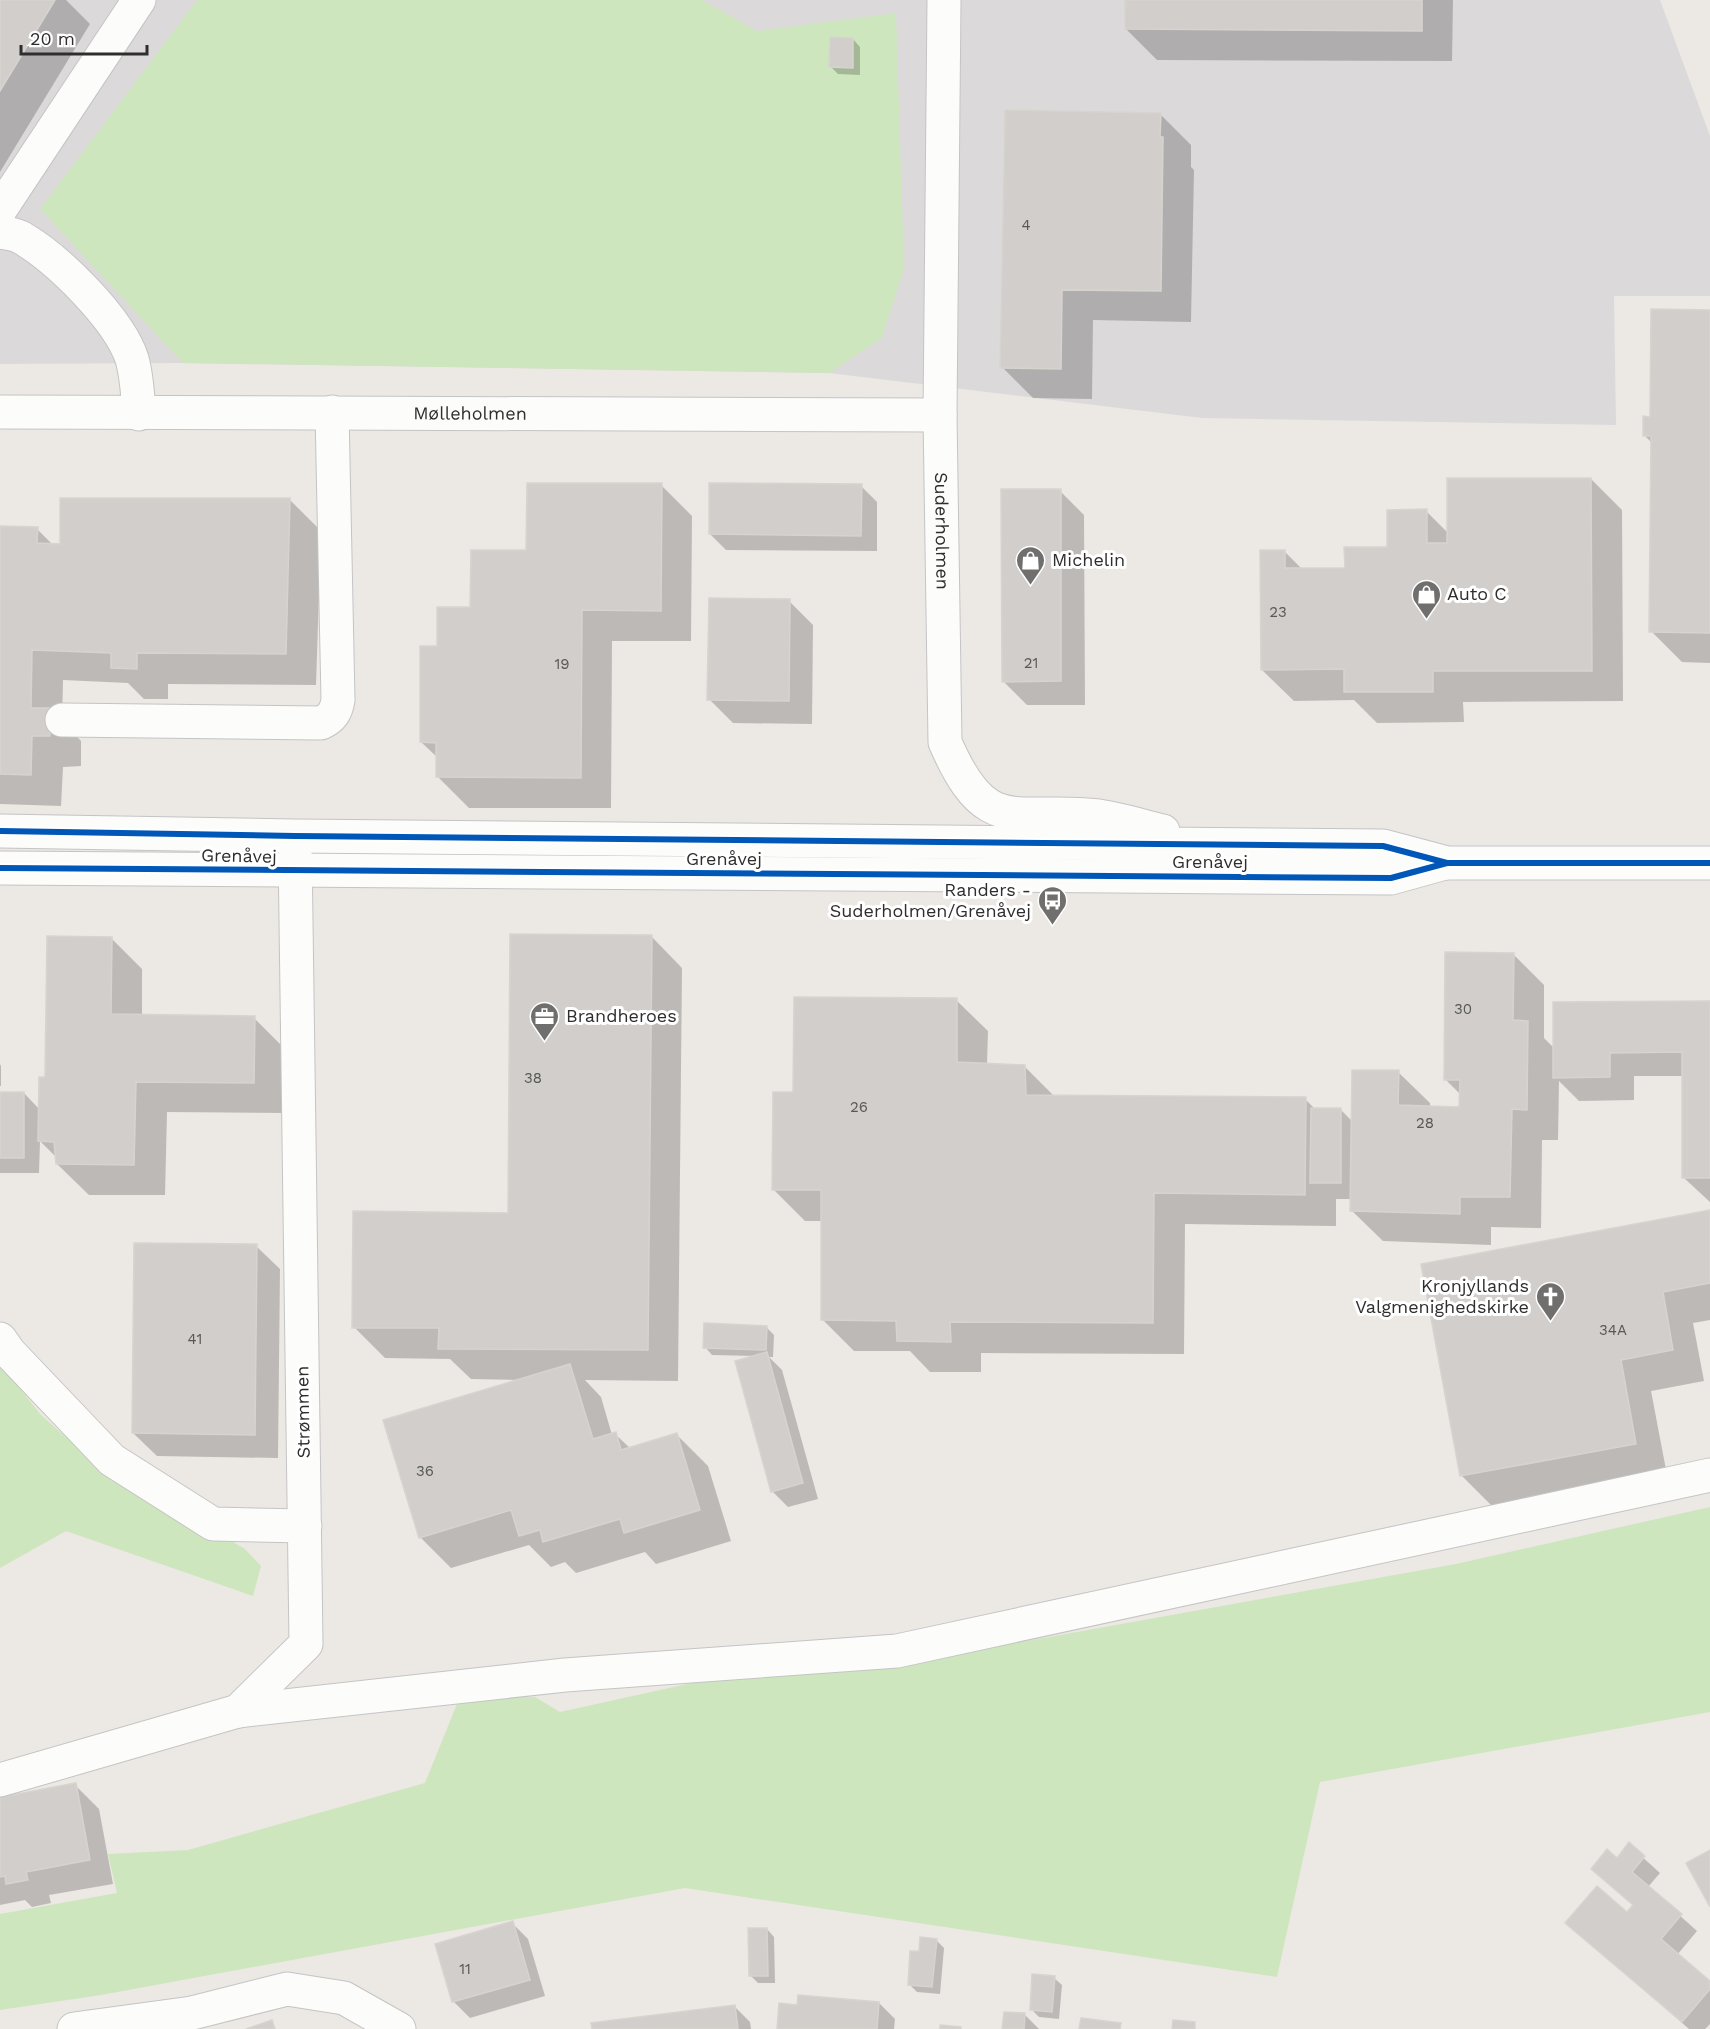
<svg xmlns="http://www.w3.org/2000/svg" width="1710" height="2029" font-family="'Work Sans',sans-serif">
	<rect width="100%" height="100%" fill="#ece8e4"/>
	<polygon fill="#dcd9db" points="0,0 1660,0 1710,136 1710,296 1614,296 1616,425 1202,418 829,373 183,363 0,364"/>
	<g fill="#cee6be">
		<polygon points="197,0 702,0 757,31 896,13 904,268 882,338 829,373 183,363 40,209"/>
		<polygon points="0,1363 40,1414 87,1456 245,1549 261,1566 253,1596 66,1531 0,1568"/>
		<polygon points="1710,1507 1710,1712 1320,1782 1277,1977 685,1888 101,1995 0,2010 0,1914 117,1893 108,1854 188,1850 425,1783 459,1699 535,1697 560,1712 710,1679 1021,1642 1456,1564"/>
	</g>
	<g fill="#0003">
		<polygon points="0,0 66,0 90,24 0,172"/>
		<polygon points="1126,0 1453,0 1452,61 1157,60 1126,29"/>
		<polygon points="853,39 860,47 860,75 838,74 830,66"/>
		<polygon points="1160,114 1191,145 1191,167 1194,170 1191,322 1093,320 1092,399 1033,398 1002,367"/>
		<polygon points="1710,311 1710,663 1682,662 1651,631 1652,443 1644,435"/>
		<polygon points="1591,479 1622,510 1623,701 1463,702 1464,722 1377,723 1354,700 1294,701 1262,670 1284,551 1303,570 1346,570 1389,548 1426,511 1448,533"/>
		<polygon points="661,485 692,516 691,641 612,641 611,808 469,808 437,776 438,758 421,742 438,647 528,552"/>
		<polygon points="861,486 877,502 877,551 726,550 710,534"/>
		<polygon points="1060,491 1084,515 1085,705 1027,705 1003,681"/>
		<polygon points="290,500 321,531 316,685 168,684 168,699 144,699 128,683 63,680 62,721 81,741 81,766 63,767 61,806 0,804 0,527 37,529 53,545 61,545"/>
		<polygon points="789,601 813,625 812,724 733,723 709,699"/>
		<polygon points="651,936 682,968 678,1381 585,1380 601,1397 612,1435 615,1434 630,1448 676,1434 708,1466 731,1541 656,1564 645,1552 576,1573 565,1562 551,1567 529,1545 451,1568 420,1537 520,1380 471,1379 450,1359 385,1358 354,1327 510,1214"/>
		<polygon points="111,938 142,969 142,1016 254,1018 285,1049 285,1113 167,1112 165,1195 89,1195 57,1164 57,1158 40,1141 39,1173 0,1173 0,1093 24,1093 40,1110"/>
		<polygon points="1513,954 1544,985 1544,1038 1555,1049 1710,1002 1710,1202 1684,1178 1683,1076 1634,1076 1634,1100 1579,1101 1559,1081 1558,1140 1542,1140 1541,1228 1491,1227 1491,1245 1383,1241 1351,1210 1352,1199 1336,1199 1336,1226 1185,1224 1184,1354 981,1353 981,1372 930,1372 910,1351 854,1351 823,1320 822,1221 805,1221 774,1190 795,1093 956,1000 988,1031 987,1065 1025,1067 1055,1097 1305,1099 1316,1110 1341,1110 1353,1122 1398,1072 1430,1103 1430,1108 1461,1108 1461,1095 1445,1079"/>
		<polygon points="0,1064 1,1066 1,1086 0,1086"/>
		<polygon points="1710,1212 1710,1320 1693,1323 1704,1381 1651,1391 1667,1475 1493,1507 1462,1476 1423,1265"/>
		<polygon points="256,1246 280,1269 278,1458 157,1456 133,1433"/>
		<polygon points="766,1327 774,1335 773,1357 769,1357 782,1370 818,1499 788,1507 772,1491 756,1356 712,1355 705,1347"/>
		<polygon points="75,1785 99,1809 113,1884 49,1895 51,1903 32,1907 25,1900 0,1905 0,1790 10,1788 17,1795"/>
		<polygon points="1629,1845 1660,1873 1648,1887 1697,1931 1677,1955 1710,1983 1710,2024 1705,2029 1689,2029 1567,1923 1628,1914 1634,1906 1593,1869 1617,1860"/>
		<polygon points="512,1923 528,1939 545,1996 470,2018 454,2002 437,1945"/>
		<polygon points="767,1929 774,1937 775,1983 758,1983 750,1975"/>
		<polygon points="936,1940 944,1948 940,1994 917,1992 909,1984 920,1953"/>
		<polygon points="1054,1978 1062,1985 1059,2019 1039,2017 1031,2009"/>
		<polygon points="879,2003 895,2019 894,2029 779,2029"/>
		<polygon points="734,2006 750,2022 751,2029 594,2029"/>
		<polygon points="1025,2015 1039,2029 1004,2029"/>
	</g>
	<g fill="#d1cecb" stroke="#d7d4d0" stroke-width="1.5">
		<polygon points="0,0 55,0 0,91"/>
		<polygon points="1125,0 1422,0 1422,31 1125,29"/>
		<polygon points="830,37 853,38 853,68 829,67"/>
		<polygon points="1005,110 1161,113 1160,137 1163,137 1161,291 1062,290 1061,369 1000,368"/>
		<polygon points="1651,309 1710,310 1710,633 1649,632 1651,436 1643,436 1643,416 1650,417"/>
		<polygon points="1447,478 1591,478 1592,671 1433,671 1433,692 1344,692 1344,669 1261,670 1260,550 1285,550 1285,568 1345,568 1344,547 1387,547 1387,510 1427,509 1427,543 1447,543"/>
		<polygon points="527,483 662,483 661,611 582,610 581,778 436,777 436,743 420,742 420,646 437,646 437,607 470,607 471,550 526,550"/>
		<polygon points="709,483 862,484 861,536 709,534"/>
		<polygon points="1001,489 1061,489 1061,681 1002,682"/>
		<polygon points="60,498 290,498 286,654 137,653 137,669 111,668 111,653 32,650 31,708 51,708 50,736 32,736 31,775 0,774 0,526 38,527 37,543 60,544"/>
		<polygon points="709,598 790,599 789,701 707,700"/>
		<polygon points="510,934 652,935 648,1350 438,1349 439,1328 352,1328 353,1211 508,1213"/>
		<polygon points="47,936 112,937 111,1014 255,1016 254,1083 136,1082 134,1165 56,1164 54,1142 38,1141 39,1077 45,1077"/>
		<polygon points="1445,952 1514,953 1513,1020 1528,1021 1527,1110 1512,1109 1510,1197 1460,1197 1460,1214 1350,1211 1352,1070 1399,1070 1398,1105 1459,1107 1460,1080 1444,1080"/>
		<polygon points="794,997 957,998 957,1062 1025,1065 1026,1095 1306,1097 1305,1195 1154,1193 1153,1323 950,1322 951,1342 897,1341 896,1321 821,1320 821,1190 772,1190 773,1092 793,1092"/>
		<polygon points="1710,1001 1710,1178 1682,1178 1682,1052 1610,1053 1610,1077 1553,1078 1553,1002"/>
		<rect x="0" y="1092" width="24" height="66"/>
		<polygon points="1311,1108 1341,1108 1341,1183 1310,1183"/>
		<polygon points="1710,1210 1710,1283 1663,1292 1673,1350 1621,1360 1636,1444 1460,1476 1421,1264"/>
		<polygon points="134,1243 257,1244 255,1435 132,1433"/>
		<polygon points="704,1323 767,1326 766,1350 703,1348"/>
		<polygon points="767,1352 803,1483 771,1492 735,1361"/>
		<polygon points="570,1364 593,1439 616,1432 621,1450 677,1433 700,1510 624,1533 620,1519 543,1542 540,1530 519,1536 511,1510 419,1538 383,1420"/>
		<polygon points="76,1783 90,1860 26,1872 28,1880 6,1884 5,1876 0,1877 0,1789 10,1787 12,1795"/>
		<polygon points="1629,1842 1645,1856 1632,1872 1682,1914 1661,1939 1710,1981 1710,1989 1682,2022 1565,1923 1597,1886 1627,1912 1633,1905 1591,1869 1607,1849 1617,1858"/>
		<polygon points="1710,1850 1710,1907 1686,1863"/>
		<polygon points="513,1921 530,1980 452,2002 435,1944"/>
		<polygon points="748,1928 767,1928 768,1976 749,1976"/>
		<polygon points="920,1937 937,1939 932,1987 908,1985 910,1951 919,1951"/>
		<polygon points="1032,1974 1055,1976 1052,2012 1030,2010"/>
		<polygon points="798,1995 879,2002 877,2029 777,2029 779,2003 797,2005"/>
		<polygon points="735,2005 738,2029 592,2029 591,2023"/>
		<polygon points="1004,2012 1025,2013 1024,2029 1002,2029"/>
		<polygon points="1081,2018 1121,2023 1120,2029 1079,2029"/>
		<polygon points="272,2020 275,2029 246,2029"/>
		<polygon points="1173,2020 1195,2022 1195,2029 1172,2029"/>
		<polygon points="940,2025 961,2027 961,2029 940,2029"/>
	</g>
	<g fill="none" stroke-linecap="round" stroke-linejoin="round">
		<defs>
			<g id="minor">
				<path id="s1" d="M944,0L940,415L945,742C987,840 1015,806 1099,816C1120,819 1142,826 1163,831"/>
				<polyline points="0,210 139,0"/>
				<path d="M0,232C7,233 16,234 22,238C58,259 119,319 132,359C137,377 138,396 139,414"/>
				<path id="s2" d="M0,412L940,415"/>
				<path d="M62,720L321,723C332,718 336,712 338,700L332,412"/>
				<polyline points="0,831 295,836 1383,846 1447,863 1710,863"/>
				<polyline points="0,868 1391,878 1445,863"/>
				<polyline points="0,1339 9,1352 112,1460 213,1524 305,1526"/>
				<polyline points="238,1711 565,1675 897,1651 1710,1475"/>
				<polyline points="0,1780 238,1711 306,1644 295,849"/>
				<polyline points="74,2029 192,2013 287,1989 344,1998 399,2029"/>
			</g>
		</defs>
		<use href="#minor" stroke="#c5c4c5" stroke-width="35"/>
		<use href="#minor" stroke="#fcfcfb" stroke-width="33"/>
		<defs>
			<g id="cycleway">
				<polyline points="0,831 295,836 1383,846 1447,863 1710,863"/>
				<polyline points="0,868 1391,878 1447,863"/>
			</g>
		</defs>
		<use href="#cycleway" stroke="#fff" stroke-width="10"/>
		<use href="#cycleway" stroke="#0057b8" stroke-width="6"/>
	</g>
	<defs>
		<symbol id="shop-pin" viewBox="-11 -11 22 30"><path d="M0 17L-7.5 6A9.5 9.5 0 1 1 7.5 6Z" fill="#706f6e" stroke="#fff"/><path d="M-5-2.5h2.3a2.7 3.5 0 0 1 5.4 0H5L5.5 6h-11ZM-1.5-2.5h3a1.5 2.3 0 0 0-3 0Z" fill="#fff"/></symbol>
		<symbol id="bus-pin" viewBox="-11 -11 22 30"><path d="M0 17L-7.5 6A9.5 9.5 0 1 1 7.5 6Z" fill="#706f6e" stroke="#fff"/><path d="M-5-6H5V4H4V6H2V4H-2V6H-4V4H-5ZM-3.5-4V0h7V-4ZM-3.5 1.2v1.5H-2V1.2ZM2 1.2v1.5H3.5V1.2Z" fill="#fff"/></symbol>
		<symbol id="office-pin" viewBox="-11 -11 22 30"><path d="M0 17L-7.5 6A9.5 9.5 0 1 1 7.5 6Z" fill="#706f6e" stroke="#fff"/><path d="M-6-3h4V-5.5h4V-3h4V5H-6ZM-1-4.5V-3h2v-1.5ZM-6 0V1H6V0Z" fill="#fff"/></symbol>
		<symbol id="church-pin" viewBox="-11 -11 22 30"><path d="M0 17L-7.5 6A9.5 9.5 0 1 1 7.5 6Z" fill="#706f6e" stroke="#fff"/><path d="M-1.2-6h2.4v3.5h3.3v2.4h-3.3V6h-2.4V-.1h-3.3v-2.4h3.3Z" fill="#fff"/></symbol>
	</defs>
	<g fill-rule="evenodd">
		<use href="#shop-pin" x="1014" y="544" width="33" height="45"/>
		<use href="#shop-pin" x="1410" y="578" width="33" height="45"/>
		<use href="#bus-pin" x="1036" y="884" width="33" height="45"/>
		<use href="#office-pin" x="528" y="1000" width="33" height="45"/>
		<use href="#church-pin" x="1534" y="1280" width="33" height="45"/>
	</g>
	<g text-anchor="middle" stroke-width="6" stroke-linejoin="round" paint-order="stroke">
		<g font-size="15" fill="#585857">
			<text x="1026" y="230">4</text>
			<text x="1278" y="617">23</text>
			<text x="1031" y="668">21</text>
			<text x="562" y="669">19</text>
			<text x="1463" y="1014">30</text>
			<text x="533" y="1083">38</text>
			<text x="859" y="1112">26</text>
			<text x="1425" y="1128">28</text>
			<text x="1613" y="1335">34A</text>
			<text x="195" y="1344">41</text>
			<text x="425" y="1476">36</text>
			<text x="465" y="1974">11</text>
		</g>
		<g font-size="18" fill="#2e2e2e" stroke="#fff">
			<text dy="6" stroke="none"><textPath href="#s2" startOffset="470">Mølleholmen</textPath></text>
			<text dy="6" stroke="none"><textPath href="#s1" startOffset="531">Suderholmen</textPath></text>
			<text transform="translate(239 856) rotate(1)" y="6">Grenåvej</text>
			<text x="724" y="865">Grenåvej</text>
			<text x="1210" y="868">Grenåvej</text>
			<text transform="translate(303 1412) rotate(-91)" y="6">Strømmen</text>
		</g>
		<g font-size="18" fill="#2e2e2e" stroke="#fff" text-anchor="start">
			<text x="1052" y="566">Michelin</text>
			<text x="1447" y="600">Auto C</text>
			<text x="1031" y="896" text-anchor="end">Randers -<tspan x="1031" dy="21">Suderholmen/Grenåvej</tspan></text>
			<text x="566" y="1022">Brandheroes</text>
			<text x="1529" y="1292" text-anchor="end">Kronjyllands<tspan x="1529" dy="21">Valgmenighedskirke</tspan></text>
		</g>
	</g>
	<path d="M21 45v9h126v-9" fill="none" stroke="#2e2e2e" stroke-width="3"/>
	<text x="30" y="45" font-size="18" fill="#2e2e2e" stroke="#ffffff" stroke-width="4.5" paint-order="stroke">20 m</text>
</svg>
